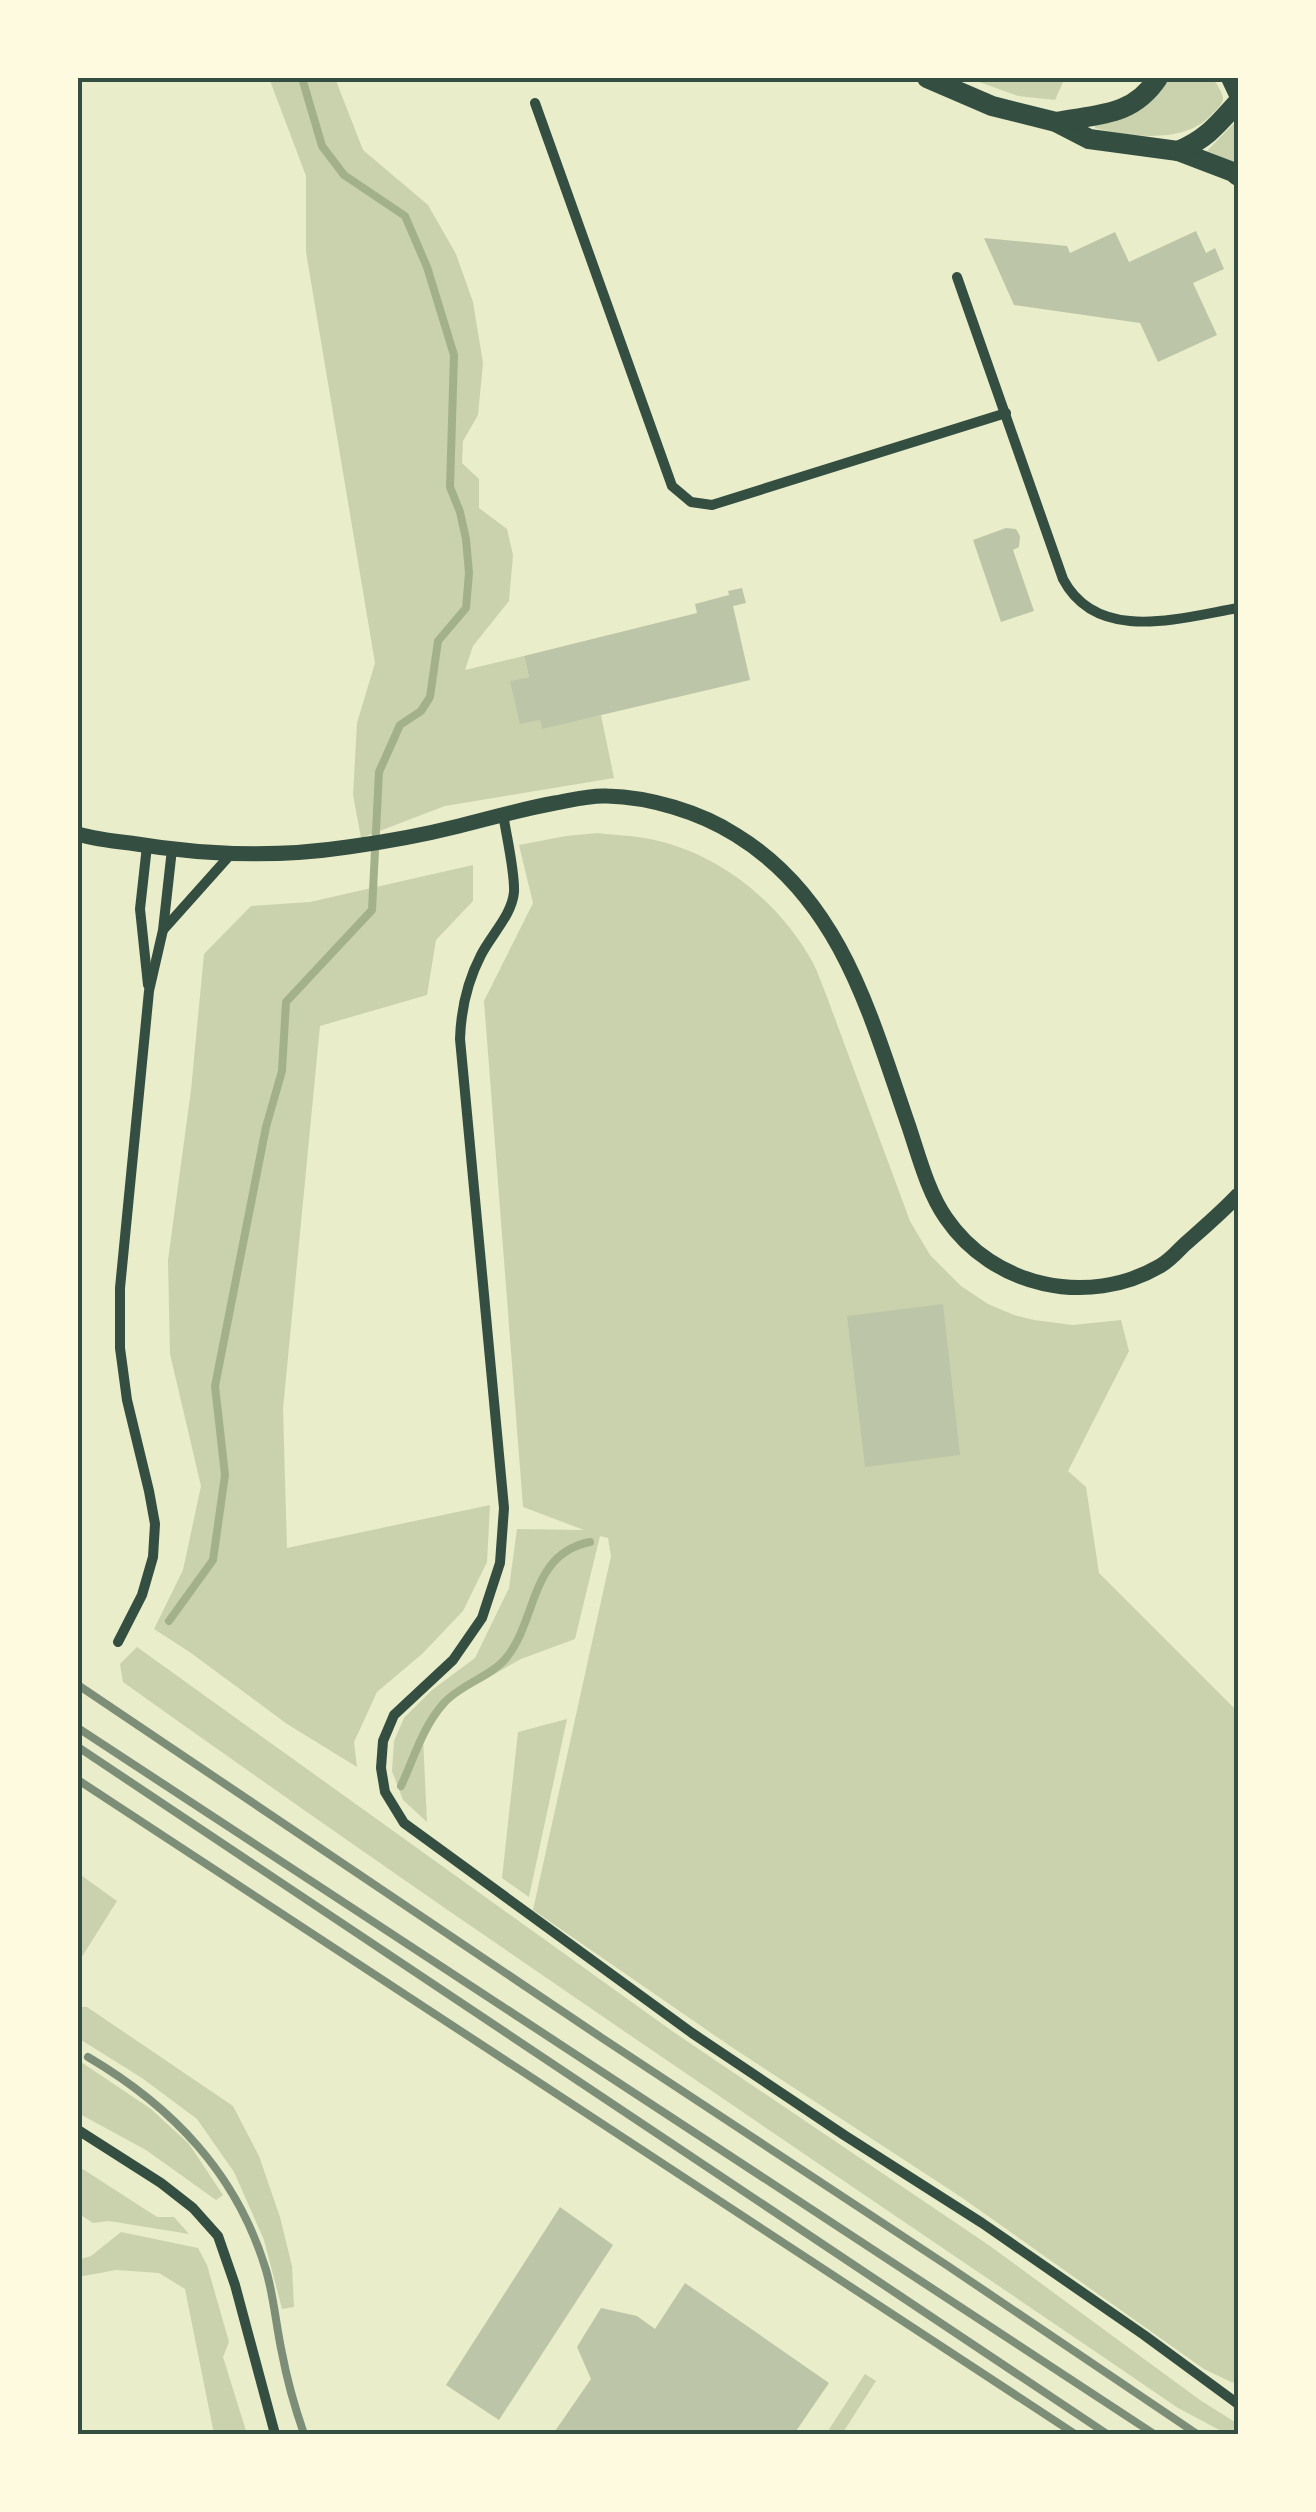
<svg xmlns="http://www.w3.org/2000/svg" width="1316" height="2512" font-family="Poppins,sans-serif">
	<rect width="100%" height="100%" fill="#e9edc9"/>
	<g fill="#cad2ad">
		<polygon points="269,78 335,78 363,150 428,205 456,254 473,302 483,363 478,415 463,441 462,463 479,479 479,508 507,529 513,555 509,601 473,646 465,670 524,656 529,677 511,681 540,720 542,728 601,715 614,778 445,806 361,838 353,795 357,723 375,663 306,252 306,176"/>
		<polygon points="968,78 1071,78 1063,82 1055,100 1018,96"/>
		<path d="M1170,78H1213C1216,83 1223,93 1223,99C1223,103 1217,110 1214,112C1187,145 1132,137 1095,128V125C1132,119 1148,108 1170,78Z"/>
		<polygon points="1236,121 1238,127 1238,164 1207,151"/>
		<path d="M598,833C613,835 629,835 644,838C715,850 777,899 812,961C818,972 822,985 827,997L910,1221L930,1255L961,1286L988,1304L1014,1315L1034,1320L1073,1325L1121,1320L1129,1351L1068,1471L1086,1487L1099,1573L1238,1712V2377L1233,2383L1204,2369L961,2197L730,2046L533,1910L611,1556L608,1538L600,1536L575,1639L521,1659L450,1699L423,1738L427,1822L403,1800L392,1771L394,1741L404,1718L432,1690L475,1658L509,1588L517,1529L584,1530L523,1507L484,1001L533,903L519,845L566,836Z"/>
		<polygon points="473,865 473,901 436,940 427,995 320,1026 283,1409 287,1548 490,1505 487,1562 463,1611 422,1654 377,1692 354,1742 357,1767 287,1724 191,1653 154,1629 183,1570 201,1486 170,1354 168,1260 191,1090 204,954 251,906 310,902"/>
		<path d="M137,1647L672,2031L990,2246L1200,2400L1238,2424V2434H1227L1178,2408C825,2167 470,1930 123,1682L120,1664Z"/>
		<polygon points="567,1719 529,1897 502,1878 518,1732"/>
		<polygon points="78,1873 117,1901 78,1963"/>
		<polygon points="78,2007 87,2007 233,2106 259,2156 280,2217 292,2266 294,2307 282,2309 264,2240 234,2172 197,2119 142,2078 78,2038"/>
		<polygon points="78,2060 151,2109 189,2144 223,2195 216,2200 146,2150 78,2113"/>
		<polygon points="78,2166 157,2217 174,2217 189,2234 109,2221 93,2223 78,2213"/>
		<polygon points="121,2232 198,2248 207,2265 229,2342 223,2357 247,2434 214,2434 185,2289 159,2273 116,2270 78,2277 78,2260 91,2256"/>
		<polygon points="865,2374 876,2381 842,2434 826,2434"/>
	</g>
	<g fill="none" stroke-linecap="round" stroke-linejoin="round">
		<g stroke="#a3b18a" stroke-width="8">
			<polyline points="169,1621 213,1560 225,1475 215,1386 266,1127 282,1071 286,1002 372,910 379,772 400,725 421,711 430,697 438,641 466,608 469,573 466,539 460,512 450,487 454,355 427,267 405,216 344,175 322,146 302,78"/>
			<path d="M401,1786C414,1758 423,1726 444,1703C461,1684 491,1677 507,1657C538,1617 530,1554 590,1542"/>
		</g>
	</g>
	<g fill="#bcc5a7">
		<polygon points="1196,231 1206,253 1215,248 1224,269 1193,283 1217,335 1158,362 1140,323 1014,305 984,238 1067,246 1070,253 1115,232 1129,262"/>
		<polygon points="1006,528 1016,529 1020,536 1019,547 1013,550 1034,611 1001,622 973,540"/>
		<polygon points="742,588 746,603 733,606 750,680 542,729 540,720 520,724 510,681 529,677 524,656 697,613 695,604 729,595 728,591"/>
		<polygon points="943,1304 960,1455 865,1467 847,1316"/>
		<polygon points="560,2207 613,2245 499,2420 446,2385"/>
		<polygon points="685,2283 829,2383 794,2434 553,2434 591,2379 577,2347 601,2308 637,2316 655,2329"/>
	</g>
	<g fill="none" stroke-linecap="round" stroke-linejoin="round">
		<g stroke="#344e41" stroke-width="10">
			<polyline points="535,103 672,486 691,502 712,505 1006,413"/>
			<path d="M957,277L1063,579C1097,644 1180,618 1238,608"/>
			<path d="M503,813C506,835 515,871 514,892C512,915 491,935 481,955C467,982 461,1009 460,1039L504,1508L500,1563L482,1618L453,1660L394,1715L383,1741L381,1768L385,1792L404,1823L692,2033L844,2135L982,2223L1144,2335L1238,2404"/>
			<polyline points="147,846 140,909 148,985"/>
			<polyline points="164,929 231,854"/>
			<polyline points="118,1642 142,1595 153,1557 155,1524 149,1491 127,1400 120,1348 120,1288 149,991 163,930 172,849"/>
			<polyline points="78,2130 161,2183 193,2208 218,2236 235,2285 275,2434"/>
		</g>
		<path stroke="#344e41" stroke-width="15" d="M78,834C94,839 112,841 130,843C202,855 275,858 348,847C385,842 423,835 459,826C491,818 522,809 555,803C572,800 589,795 607,796C650,797 700,812 736,835C842,900 871,1018 909,1127C919,1157 928,1192 946,1218C993,1287 1088,1308 1160,1266C1169,1261 1176,1253 1183,1246C1202,1229 1221,1213 1238,1195"/>
		<polyline stroke="#344e41" stroke-width="18" points="1230,78 1238,95"/>
		<g stroke="#344e41" stroke-width="20">
			<polyline points="927,78 992,106 1056,122 1089,139 1178,151 1233,172 1238,176"/>
			<path d="M1056,122C1098,114 1132,117 1158,78"/>
			<path d="M1178,151C1207,139 1218,124 1238,102"/>
		</g>
		<g stroke="#7c8e77" stroke-width="8">
			<polyline points="78,1685 602,2038 948,2266 1197,2434"/>
			<polyline points="78,1728 1154,2434"/>
			<polyline points="78,1747 1107,2434"/>
			<polyline points="78,1780 1075,2434"/>
			<path d="M88,2057C173,2107 237,2174 266,2270C274,2297 276,2326 282,2353C287,2380 295,2408 304,2434"/>
		</g>
	</g>
	<rect width="1316" height="2512" fill="none" stroke="#fefae0" stroke-width="160"/>
	<rect x="80" y="80" width="1156" height="2352" fill="none" stroke="#344e41" stroke-width="4"/>
</svg>
